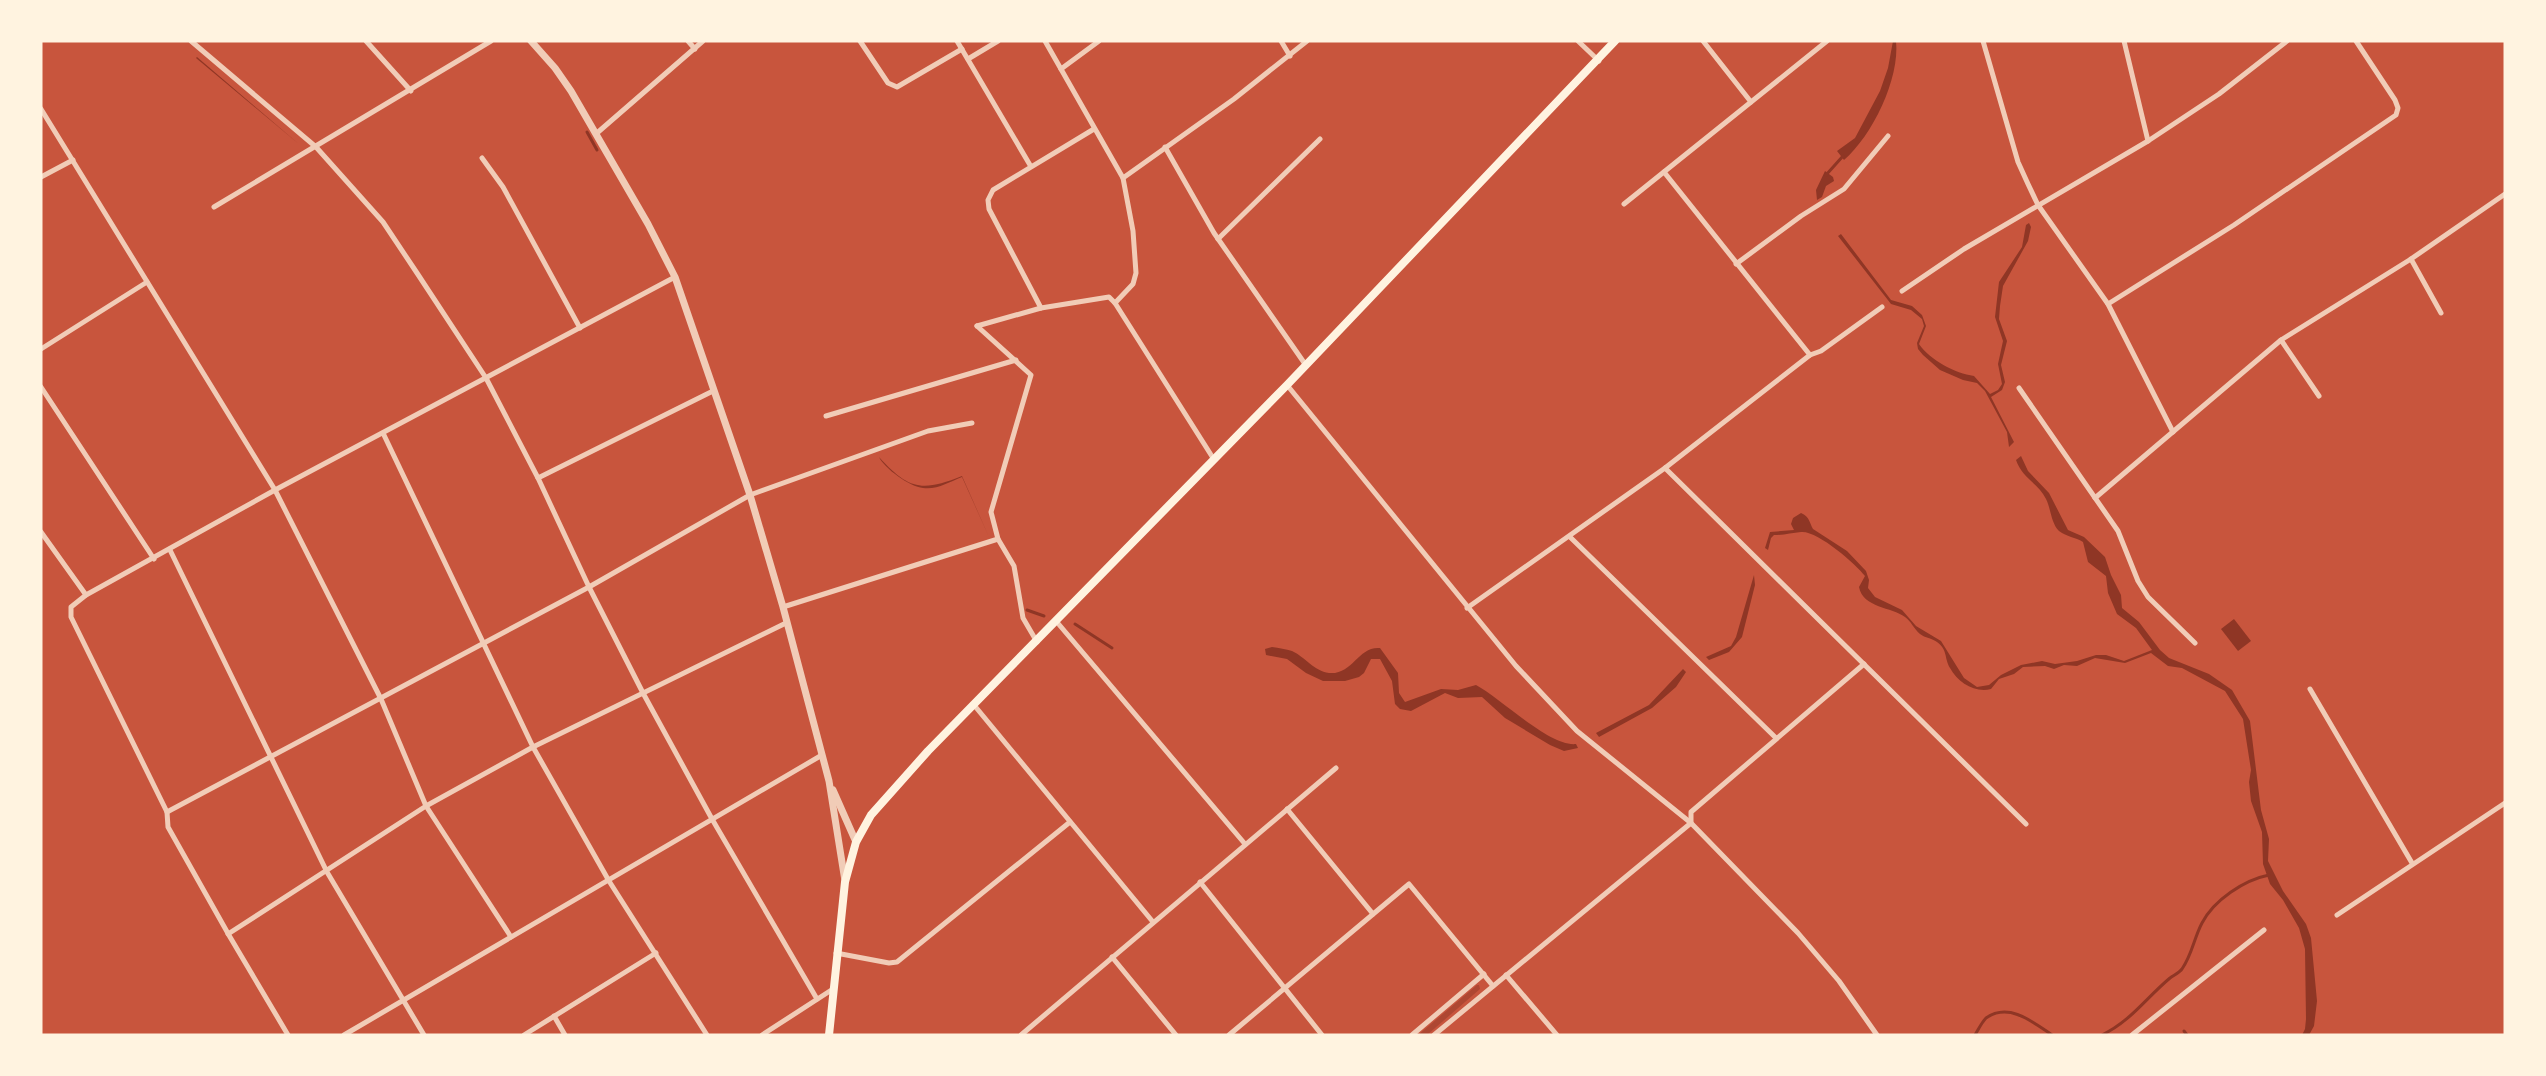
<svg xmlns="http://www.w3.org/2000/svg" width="2546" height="1076" font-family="Raleway,sans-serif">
	<rect width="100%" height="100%" fill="#c8553d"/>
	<polygon fill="#ae4732" points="1477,985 1479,985 1480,989 1427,1035 1418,1035"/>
	<g fill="#8f3625">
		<path d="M1893,41H1896C1900,79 1872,136 1844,160L1837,151L1855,138L1880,91L1888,68Z"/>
		<polygon points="197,57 300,145 196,58"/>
		<polygon points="1825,171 1833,177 1834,181 1826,186 1822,197 1817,200 1816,190"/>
		<path d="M2029,223L2031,227L2028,241L2003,286L2000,306L1999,319L2007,341L2001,365L2005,382L2002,390L1991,397L2014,442L2009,447L2007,432L1985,391L1977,383L1963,380L1940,370L1923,355L1918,349L1917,343L1924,326L1922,319L1911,310L1891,304L1838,236L1841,234L1891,300L1912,306L1922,315L1926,326L1919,344C1931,361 1955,373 1974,376L1990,394L1998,390L2002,384L1998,364L2003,341L1995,317L1999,282L2022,247L2026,225Z"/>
		<path d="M2021,456L2028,471L2049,493L2068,530L2084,537L2105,557L2111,575L2121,595L2122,608L2139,622L2160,650L2169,658L2209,674L2232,690L2250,721L2261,810L2269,839L2268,861L2283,891L2306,924L2311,938L2317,1001L2314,1026L2309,1035H2302L2305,1029L2306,1019L2305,949L2299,928L2283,900L2270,884L2263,864L2262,832L2251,801L2249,782L2251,770L2243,719L2225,691L2182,668L2168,666L2151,653L2125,663L2095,658L2077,666L2064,665L2054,669L2045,666L2023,667L2014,674L1999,679L1991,689C1975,693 1958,683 1950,668C1944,658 1948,650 1937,642C1932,638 1925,638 1920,634C1914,629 1911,621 1905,617C1892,607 1863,608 1859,587L1865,576C1856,564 1817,530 1801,532C1792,533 1784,535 1774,535L1771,538L1768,550L1765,548L1770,532L1794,530L1791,524L1793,518L1801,513C1810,517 1809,522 1813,529L1847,551L1866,571L1869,580L1868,588L1875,597L1902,610L1916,626L1941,641L1964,678L1977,687L1989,685L2001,675L2021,665L2042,661L2055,664L2077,661L2096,655H2106L2124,661L2152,650L2136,628L2117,614L2108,593L2106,576L2088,562L2083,542C2075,537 2067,537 2059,531C2051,523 2051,509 2046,499C2039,484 2022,478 2016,460Z"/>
		<path d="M879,457C909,490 922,492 962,476L989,537L962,477C949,482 937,490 923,488C910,487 884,468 879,457Z"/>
		<polygon points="1754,575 1755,585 1742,637 1729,652 1709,660 1706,657 1731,646 1736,637"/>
		<polygon points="2234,619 2251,641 2238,651 2221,629"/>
		<path d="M1272,647C1279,648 1286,649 1292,651C1305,657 1314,671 1329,673C1353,675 1358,646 1380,648L1398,673L1399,693L1405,702L1441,689L1458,690L1476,685C1501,698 1549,747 1576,744L1578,748L1564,751L1550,745L1505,718L1482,697L1458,698L1445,693L1411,711L1400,709L1395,704L1392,681L1380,659H1371L1364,673L1359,677L1345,681H1323L1306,673L1287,659L1266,655L1265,649Z"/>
		<polygon points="1683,669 1686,672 1676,687 1652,708 1599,737 1596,733 1649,705"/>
	</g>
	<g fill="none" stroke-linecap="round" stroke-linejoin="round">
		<g stroke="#8f3625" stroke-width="3">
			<polyline points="587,132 597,150"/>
			<polyline points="1826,175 1843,156"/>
			<polyline points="1027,610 1044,616"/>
			<polyline points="1075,624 1112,648"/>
			<polyline points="2184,1031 2187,1035"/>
			<path d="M1975,1035C1978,1030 1982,1022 1986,1018C2009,1002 2033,1022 2052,1035"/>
			<path d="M2102,1035C2131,1021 2146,998 2170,978C2174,975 2179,973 2182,969C2192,955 2194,938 2202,923C2214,900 2244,880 2269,875"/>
		</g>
		<g stroke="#f1ccb7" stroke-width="5">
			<polyline points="191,41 316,147 383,222 417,273 486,378 538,478 589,587 643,693 712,819 817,999"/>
			<polyline points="366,41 411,91"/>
			<polyline points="688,41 695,49"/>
			<polyline points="860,41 888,83 897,87 962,49"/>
			<polyline points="957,41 1030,165"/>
			<polyline points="1045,41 1123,178 1133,231 1136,273 1133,284 1115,303"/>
			<polyline points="1281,41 1290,56"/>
			<polyline points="1578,41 1599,61"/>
			<polyline points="1703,41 1751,102"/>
			<polyline points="1983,41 2018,162 2028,184 2038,205 2108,304 2173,432"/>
			<polyline points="2124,41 2148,141"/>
			<polyline points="968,59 998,41"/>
			<polyline points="1061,69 1099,41"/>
			<polyline points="41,109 275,490 381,699 426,806 511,937"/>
			<polyline points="597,133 703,41"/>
			<polyline points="1165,147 1214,233 1305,364"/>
			<polyline points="482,158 503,187 580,328"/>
			<polyline points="1664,172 1810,355"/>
			<polyline points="41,177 73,160"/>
			<polyline points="1123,178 1234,99 1307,41"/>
			<polyline points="1624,204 1827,41"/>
			<polyline points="214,207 491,41"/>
			<polyline points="1218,239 1320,139"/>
			<polyline points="2411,259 2441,313"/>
			<polyline points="1736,264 1801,216 1844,189 1888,136"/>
			<polyline points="1902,291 1964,249 2148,141 2219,94 2287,41"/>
			<polyline points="2108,304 2234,225 2396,115 2398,108 2395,100 2356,41"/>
			<polyline points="1041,308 989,209 988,200 993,190 1094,129"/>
			<polyline points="977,326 1031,375 991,512 998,539 1014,566 1023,618 1037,642"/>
			<polyline points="977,326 1041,308 1109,297 1115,303 1213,458"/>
			<polyline points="2281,340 2319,396"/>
			<polyline points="41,349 147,282"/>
			<polyline points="1287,385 1516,666 1577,731 1691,823 1798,933 1839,981 1877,1035"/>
			<polyline points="41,387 154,559"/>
			<polyline points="2019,388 2118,531 2138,581 2148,597 2195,643"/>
			<polyline points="826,416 1016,360"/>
			<polyline points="383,433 533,747 609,881 707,1035"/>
			<polyline points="1665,468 2026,824"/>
			<polyline points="538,478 713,391"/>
			<polyline points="2095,498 2281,340 2411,259 2505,194"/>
			<polyline points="41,532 86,595"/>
			<polyline points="1570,537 1776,738"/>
			<polyline points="170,550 327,872 424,1035"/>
			<polyline points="783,607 998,539"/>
			<polyline points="1467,608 1665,468 1810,355 1821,351 1882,307"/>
			<polyline points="1056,621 1245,844"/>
			<polyline points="2310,689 2412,863"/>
			<polyline points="974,705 1153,922"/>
			<polyline points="1287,809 1373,914"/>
			<polyline points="167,812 589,587 750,495 928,431 972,423"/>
			<polyline points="1200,882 1322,1035"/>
			<polyline points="2337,915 2505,803"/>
			<polyline points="228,934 426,806 533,747 786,623"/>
			<polyline points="836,953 889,963 897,962 1070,822"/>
			<polyline points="1112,957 1176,1035"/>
			<polyline points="1506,975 1557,1035"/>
			<polyline points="554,1016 565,1035"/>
			<polyline points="288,1035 230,937 168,827 167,812 71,617 71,607 86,595 275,490 675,277"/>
			<polyline points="344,1035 822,755"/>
			<polyline points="524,1035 656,953"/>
			<polyline points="762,1035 833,989"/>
			<polyline points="1021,1035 1336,768"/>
			<polyline points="1229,1035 1409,884 1493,986"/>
			<polyline points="1412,1035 1484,974"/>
			<polyline points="1434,1035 1691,823 1691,812 1864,664"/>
			<polyline points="2132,1035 2264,930"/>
		</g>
		<g stroke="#f1ccb7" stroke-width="7">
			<polyline points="531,41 555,68 571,91 648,224 675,277 750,495 783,607 829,781 845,881"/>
			<polyline points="833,790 856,842"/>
		</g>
		<polyline stroke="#fff3e0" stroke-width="8" points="829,1035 845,882 856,842 871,815 928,751 1287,385 1615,41"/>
	</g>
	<rect width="2546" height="1076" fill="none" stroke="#fff3e0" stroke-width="85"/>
</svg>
